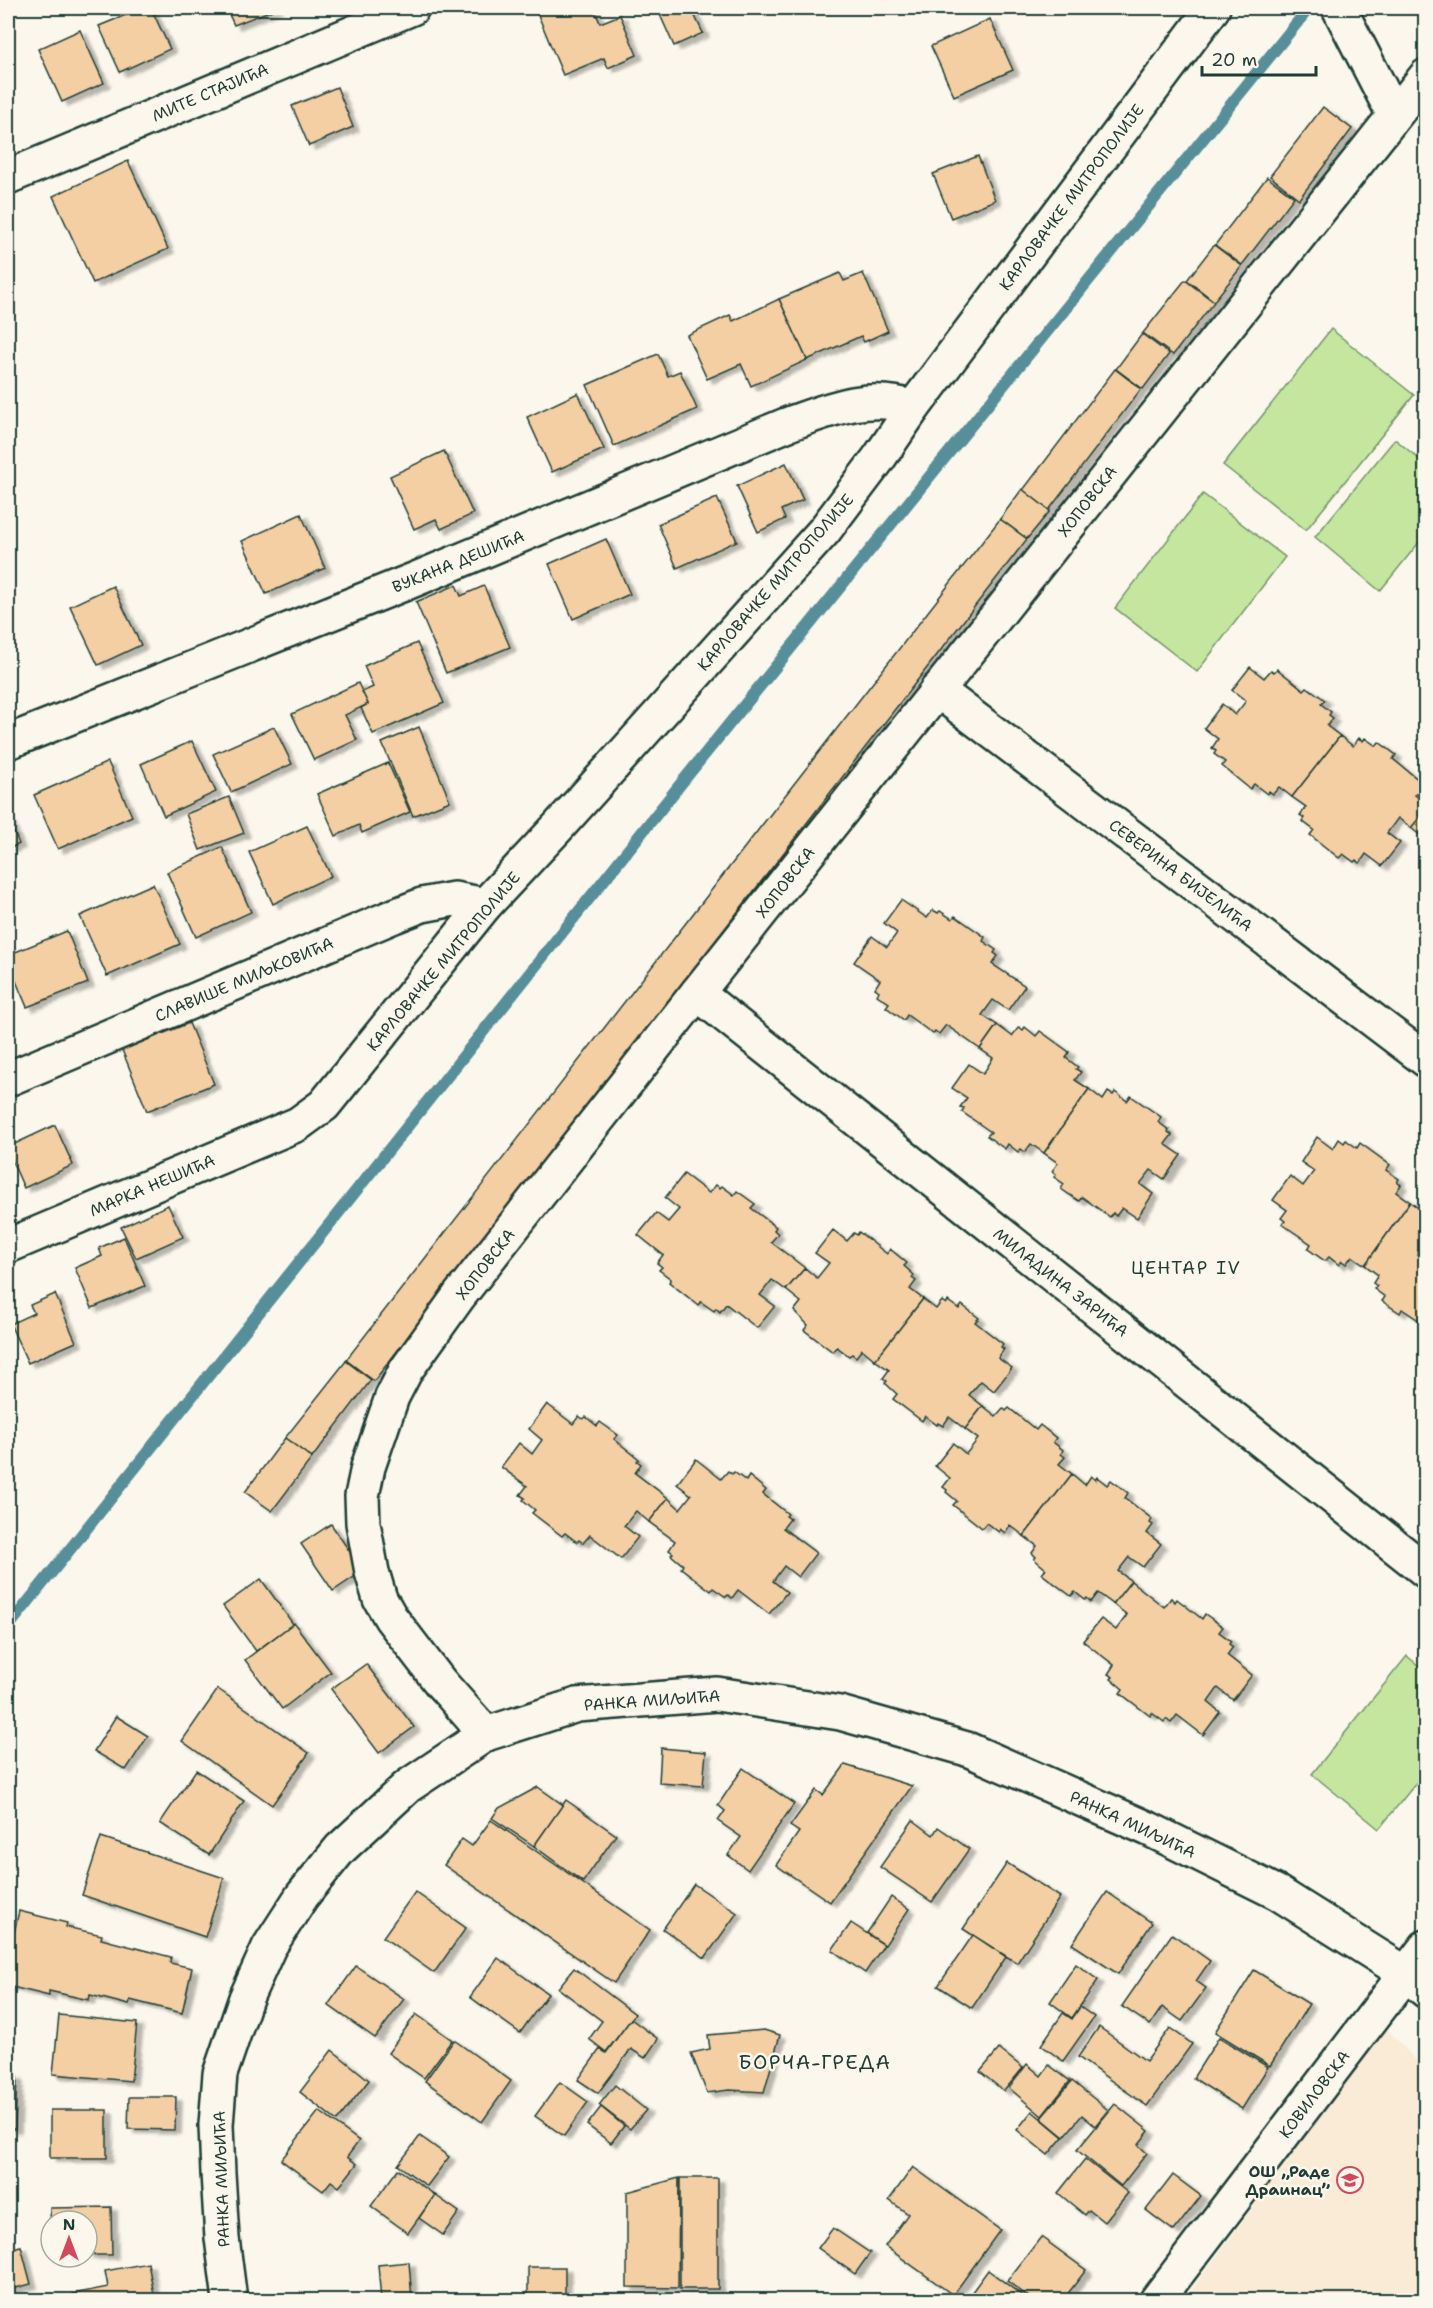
<svg xmlns="http://www.w3.org/2000/svg" width="1433" height="2308" font-family="'Shantell Sans',sans-serif">
	<defs>
		<filter id="shadow"><feDropShadow dx="6" dy="4" stdDeviation="1.5" flood-color="#0004"/></filter>
	</defs>
	<rect width="100%" height="100%" fill="#fbf7ec"/>
	<filter id="ink" filterUnits="userSpaceOnUse"><feTurbulence type="fractalNoise" baseFrequency=".0167" numOctaves="2"/><feDisplacementMap in="SourceGraphic" scale="12" xChannelSelector="R" yChannelSelector="G"/><feConvolveMatrix kernelMatrix="1 2 1 2 8 2 1 2 1" color-interpolation-filters="sRGB"/></filter>
	<g filter="url(#ink)">
		<polygon fill="#f9ebd6" points="1386,2028 1425,2070 1425,2300 1184,2300"/>
		<g fill="#c4e69f" stroke="#72926a" stroke-width="1.5">
			<polygon points="1331,329 1414,395 1306,530 1223,465"/>
			<polygon points="1395,439 1425,464 1425,535 1380,591 1315,537"/>
			<polygon points="1203,494 1285,557 1197,672 1115,608"/>
			<polygon points="1407,1656 1425,1671 1425,1772 1379,1829 1312,1774"/>
		</g>
		<g fill="none" stroke-linecap="round" stroke-linejoin="round">
			<polyline stroke="#578e99" stroke-width="12" points="8,1627 679,786 1309,8"/>
		</g>
		<g fill="#f4cfa4" stroke="#1f3d34" stroke-width="1.5" filter="url(#shadow)">
			<polygon points="143,8 151,8 170,49 120,72 99,26"/>
			<polygon points="226,8 277,8 234,25"/>
			<polygon points="542,8 594,8 600,23 620,15 637,55 608,68 604,58 563,75 536,10"/>
			<polygon points="657,8 691,8 703,33 674,46"/>
			<polygon points="990,19 1013,70 954,96 931,46"/>
			<polygon points="80,30 104,83 62,102 38,49"/>
			<polygon points="337,87 353,127 309,146 292,106"/>
			<polygon points="1323,107 1352,129 1299,199 1270,176"/>
			<polygon points="978,156 995,200 951,218 933,174"/>
			<polygon points="128,161 168,249 93,283 53,196"/>
			<polygon points="1267,177 1294,197 1242,265 1215,245"/>
			<polygon points="1214,245 1242,266 1214,301 1187,280"/>
			<polygon points="840,273 844,281 863,273 888,331 864,342 861,336 807,360 779,299"/>
			<polygon points="1185,280 1214,302 1173,355 1143,333"/>
			<polygon points="779,299 807,360 751,386 741,364 707,379 687,335 730,315 733,321"/>
			<polygon points="1142,334 1169,354 1143,389 1116,369"/>
			<polygon points="658,354 668,376 680,371 697,409 614,446 587,385"/>
			<polygon points="1115,369 1141,389 1049,510 1023,490"/>
			<polygon points="578,393 604,449 552,472 527,417"/>
			<polygon points="444,451 473,514 441,529 436,519 414,529 390,476"/>
			<polygon points="786,463 803,500 781,510 785,519 758,532 737,486"/>
			<polygon points="1022,489 1050,511 1027,539 1000,519"/>
			<polygon points="717,498 737,541 677,568 658,524"/>
			<polygon points="301,514 325,568 266,594 242,541"/>
			<polygon points="1000,519 1027,539 374,1381 346,1360"/>
			<polygon points="606,539 630,594 573,619 549,564"/>
			<polygon points="456,585 461,596 484,586 510,647 446,673 416,602"/>
			<polygon points="113,586 141,645 98,665 70,606"/>
			<polygon points="417,643 444,703 373,734 361,708 368,704 362,692 373,687 364,666"/>
			<polygon points="1250,667 1264,678 1271,670 1274,672 1277,669 1304,690 1307,687 1325,700 1321,704 1331,712 1329,715 1333,718 1327,726 1340,736 1292,797 1279,787 1273,794 1269,791 1267,794 1254,784 1250,789 1222,766 1225,762 1214,754 1216,751 1212,748 1218,739 1204,728 1222,704 1235,715 1246,701 1232,690"/>
			<polygon points="358,683 368,704 345,715 357,740 314,760 292,714"/>
			<polygon points="274,727 292,764 231,792 213,754"/>
			<polygon points="419,727 450,801 413,816 382,743"/>
			<polygon points="1340,736 1353,746 1359,738 1363,741 1365,738 1376,746 1379,742 1396,755 1393,759 1420,781 1418,784 1421,787 1415,795 1426,803 1426,810 1411,828 1398,818 1387,833 1400,843 1382,866 1366,854 1360,863 1356,860 1354,862 1343,854 1339,858 1310,835 1314,830 1302,821 1304,818 1300,815 1306,807 1292,797"/>
			<polygon points="192,741 216,792 164,816 141,764"/>
			<polygon points="108,762 132,816 58,849 34,795"/>
			<polygon points="388,763 410,812 362,833 359,825 336,836 317,794"/>
			<polygon points="229,797 244,833 200,850 186,814"/>
			<polygon points="1426,810 1426,840 1411,828"/>
			<polygon points="8,817 19,844 8,849"/>
			<polygon points="307,826 331,876 273,904 249,852"/>
			<polygon points="222,847 251,912 196,937 167,872"/>
			<polygon points="153,884 180,944 107,976 80,916"/>
			<polygon points="901,900 927,918 933,910 938,913 940,911 952,919 955,916 985,937 983,941 996,950 994,953 998,956 992,964 1025,986 1008,1010 993,1000 982,1015 997,1025 980,1049 946,1025 939,1034 935,1031 933,1034 907,1015 904,1020 886,1007 889,1003 877,995 879,991 875,988 880,980 854,962 872,936 887,947 897,933 884,923"/>
			<polygon points="67,931 88,983 27,1007 8,962 8,955"/>
			<polygon points="189,1023 214,1084 147,1111 122,1050"/>
			<polygon points="997,1025 1012,1036 1019,1027 1023,1030 1025,1027 1036,1036 1040,1031 1069,1052 1066,1058 1078,1067 1076,1069 1081,1072 1075,1080 1089,1089 1044,1153 1031,1144 1025,1152 1021,1149 1018,1152 1008,1144 1005,1149 987,1136 991,1132 962,1112 964,1108 960,1107 967,1098 952,1088 969,1064 983,1074 993,1058 980,1049"/>
			<polygon points="1089,1089 1103,1100 1108,1092 1113,1095 1115,1092 1127,1101 1131,1096 1161,1117 1158,1122 1169,1130 1168,1132 1172,1135 1165,1144 1181,1155 1164,1179 1151,1170 1140,1184 1153,1194 1137,1218 1122,1208 1116,1216 1113,1213 1110,1217 1082,1197 1079,1201 1061,1189 1064,1184 1054,1177 1056,1174 1052,1171 1058,1163 1044,1153"/>
			<polygon points="55,1125 73,1165 24,1188 8,1152 8,1147"/>
			<polygon points="1317,1137 1333,1149 1339,1139 1344,1143 1346,1140 1357,1148 1360,1143 1390,1165 1386,1170 1399,1179 1397,1182 1401,1185 1396,1192 1410,1202 1365,1265 1352,1256 1346,1264 1342,1261 1339,1265 1329,1257 1325,1261 1308,1249 1311,1244 1282,1224 1285,1221 1281,1218 1287,1210 1273,1200 1290,1176 1303,1186 1314,1171 1301,1162"/>
			<polygon points="684,1174 709,1193 716,1185 720,1188 722,1186 734,1195 737,1191 755,1204 751,1208 776,1227 774,1230 778,1234 771,1242 805,1268 786,1290 772,1280 760,1295 775,1306 757,1328 726,1304 720,1312 716,1308 714,1311 701,1302 698,1305 669,1282 671,1279 659,1270 662,1267 657,1263 663,1255 638,1235 656,1213 668,1222 679,1209 665,1198"/>
			<polygon points="1410,1202 1424,1212 1426,1210 1426,1325 1402,1309 1400,1313 1382,1301 1385,1297 1374,1289 1377,1286 1373,1283 1378,1275 1365,1265"/>
			<polygon points="168,1205 183,1237 136,1258 121,1227"/>
			<polygon points="833,1230 847,1241 854,1233 857,1235 859,1232 887,1254 890,1249 907,1263 904,1266 914,1275 912,1278 916,1281 910,1289 923,1299 875,1360 862,1349 856,1357 852,1354 849,1356 837,1347 833,1352 804,1330 808,1325 794,1311 801,1302 786,1290 805,1268 817,1278 829,1263 815,1253"/>
			<polygon points="124,1237 145,1286 92,1308 75,1268 102,1256 99,1248"/>
			<polygon points="55,1294 76,1342 28,1363 10,1324 34,1313 30,1305"/>
			<polygon points="923,1299 936,1309 942,1301 946,1304 948,1301 959,1309 962,1305 979,1318 975,1322 1003,1344 1001,1347 1004,1349 998,1358 1012,1368 994,1391 981,1381 969,1395 983,1406 965,1429 949,1417 943,1426 938,1423 937,1425 925,1416 922,1421 893,1399 897,1394 885,1383 887,1381 883,1378 889,1370 875,1360"/>
			<polygon points="346,1361 371,1380 312,1458 285,1438"/>
			<polygon points="547,1404 573,1424 579,1416 583,1419 586,1417 597,1426 600,1422 618,1435 614,1439 639,1459 637,1461 641,1464 635,1473 668,1498 649,1522 636,1511 624,1526 638,1537 621,1559 590,1535 583,1543 579,1540 577,1542 565,1533 562,1536 532,1513 535,1510 523,1500 525,1498 520,1495 527,1486 501,1467 519,1443 532,1454 542,1440 529,1429"/>
			<polygon points="983,1406 996,1416 1003,1408 1006,1411 1009,1408 1036,1430 1040,1425 1056,1438 1053,1442 1063,1450 1061,1454 1065,1457 1059,1464 1072,1474 1024,1536 1010,1525 1005,1533 1000,1529 999,1532 986,1523 982,1528 953,1505 957,1501 946,1492 947,1490 943,1487 950,1478 935,1466 953,1443 966,1454 978,1439 965,1429"/>
			<polygon points="285,1438 312,1458 272,1511 245,1492"/>
			<polygon points="696,1459 721,1479 728,1471 732,1474 734,1472 746,1481 749,1476 766,1490 763,1494 788,1514 786,1516 790,1519 783,1528 816,1553 798,1577 784,1566 773,1581 787,1592 769,1614 738,1590 732,1598 728,1595 726,1597 713,1588 711,1591 681,1568 683,1565 671,1555 673,1553 669,1550 675,1541 649,1522 668,1498 680,1509 691,1495 677,1484"/>
			<polygon points="1072,1474 1085,1485 1091,1476 1095,1480 1097,1477 1107,1485 1111,1480 1128,1493 1125,1498 1152,1519 1150,1523 1153,1525 1147,1533 1161,1544 1143,1567 1129,1557 1118,1571 1131,1581 1113,1604 1098,1593 1091,1602 1087,1598 1085,1600 1075,1592 1071,1596 1042,1574 1046,1569 1034,1559 1036,1557 1032,1553 1037,1546 1024,1536"/>
			<polygon points="331,1524 363,1571 333,1591 301,1544"/>
			<polygon points="261,1579 293,1624 256,1651 223,1606"/>
			<polygon points="1131,1581 1164,1607 1171,1598 1175,1602 1177,1599 1202,1619 1205,1614 1223,1627 1219,1632 1231,1641 1229,1644 1233,1647 1227,1655 1252,1675 1233,1700 1218,1688 1208,1702 1220,1712 1203,1735 1177,1715 1171,1723 1166,1719 1164,1722 1152,1713 1150,1716 1120,1693 1123,1689 1111,1679 1113,1677 1108,1674 1114,1665 1083,1641 1101,1619 1116,1630 1127,1615 1113,1604"/>
			<polygon points="294,1623 331,1672 282,1709 245,1660"/>
			<polygon points="366,1664 414,1727 379,1753 331,1689"/>
			<polygon points="218,1689 309,1753 272,1805 182,1741"/>
			<polygon points="116,1716 148,1736 126,1770 94,1751"/>
			<polygon points="661,1748 706,1752 703,1786 659,1783"/>
			<polygon points="845,1765 912,1786 830,1902 776,1865 799,1832 790,1826 816,1790 823,1795"/>
			<polygon points="743,1768 794,1804 748,1870 728,1855 741,1837 718,1821 725,1811 718,1805"/>
			<polygon points="196,1770 244,1801 209,1855 160,1823"/>
			<polygon points="538,1787 563,1805 534,1846 492,1818 499,1808"/>
			<polygon points="566,1800 616,1835 583,1882 534,1846"/>
			<polygon points="491,1820 650,1930 614,1983 444,1865 462,1839 472,1846"/>
			<polygon points="913,1820 933,1835 938,1827 969,1849 932,1902 880,1867"/>
			<polygon points="101,1837 224,1878 205,1937 82,1895"/>
			<polygon points="1007,1863 1060,1897 1017,1963 963,1929"/>
			<polygon points="694,1884 737,1913 705,1958 663,1929"/>
			<polygon points="415,1892 466,1928 434,1973 383,1937"/>
			<polygon points="1107,1892 1152,1923 1118,1974 1072,1944"/>
			<polygon points="891,1897 909,1909 885,1945 867,1933"/>
			<polygon points="19,1911 67,1923 66,1927 102,1935 101,1939 171,1957 170,1963 192,1968 182,2013 130,2000 129,2005 90,1995 89,2000 49,1991 49,1996 8,1986 8,1959"/>
			<polygon points="851,1923 884,1945 865,1973 832,1950"/>
			<polygon points="1172,1934 1210,1961 1196,1981 1206,1988 1182,2021 1162,2007 1150,2025 1122,2006"/>
			<polygon points="973,1935 1006,1957 972,2008 938,1986"/>
			<polygon points="498,1958 548,1994 520,2033 470,1997"/>
			<polygon points="1076,1964 1098,1980 1072,2018 1050,2002"/>
			<polygon points="356,1966 404,1999 375,2038 328,2005"/>
			<polygon points="574,1968 635,2014 606,2052 589,2039 602,2021 558,1988"/>
			<polygon points="1254,1970 1309,2004 1270,2066 1215,2032"/>
			<polygon points="1080,2007 1094,2017 1063,2061 1041,2045 1063,2013 1072,2019"/>
			<polygon points="416,2014 452,2040 424,2078 388,2053"/>
			<polygon points="59,2015 137,2023 131,2081 53,2074"/>
			<polygon points="631,2019 658,2039 645,2058 631,2049 598,2093 578,2080 600,2049 606,2053"/>
			<polygon points="1099,2027 1146,2061 1170,2028 1192,2044 1147,2106 1078,2057"/>
			<polygon points="764,2030 780,2035 764,2092 729,2090 707,2093 691,2053 710,2049 708,2035"/>
			<polygon points="1219,2037 1268,2067 1242,2109 1193,2078"/>
			<polygon points="454,2040 511,2081 482,2122 425,2081"/>
			<polygon points="999,2049 1023,2068 1004,2091 980,2072"/>
			<polygon points="332,2050 369,2080 337,2121 300,2092"/>
			<polygon points="1027,2064 1041,2076 1049,2065 1070,2081 1042,2116 1009,2088"/>
			<polygon points="8,2076 17,2076 15,2129 8,2129"/>
			<polygon points="1072,2081 1108,2110 1095,2126 1082,2115 1064,2137 1041,2118"/>
			<polygon points="560,2082 588,2102 564,2136 535,2116"/>
			<polygon points="615,2085 646,2110 630,2129 599,2105"/>
			<polygon points="129,2097 176,2097 175,2130 128,2129"/>
			<polygon points="1115,2104 1149,2131 1138,2145 1147,2153 1121,2186 1077,2150"/>
			<polygon points="601,2107 624,2126 611,2143 587,2125"/>
			<rect x="50" y="2110" width="57" height="48"/>
			<polygon points="319,2111 359,2141 347,2157 357,2164 339,2187 331,2181 323,2191 281,2160"/>
			<polygon points="1032,2111 1063,2137 1048,2155 1017,2130"/>
			<polygon points="420,2136 449,2157 427,2186 398,2165"/>
			<polygon points="1085,2159 1128,2193 1104,2222 1089,2210 1085,2215 1058,2193"/>
			<polygon points="913,2167 1000,2230 953,2295 885,2246 908,2214 889,2200"/>
			<polygon points="398,2169 435,2195 408,2233 371,2206"/>
			<polygon points="1173,2175 1201,2196 1174,2231 1146,2210"/>
			<polygon points="679,2178 678,2288 627,2287 627,2192"/>
			<rect x="680" y="2178" width="38" height="111"/>
			<polygon points="435,2195 459,2212 443,2235 419,2218"/>
			<polygon points="111,2207 112,2255 87,2255 87,2221 51,2221 51,2232 50,2208"/>
			<polygon points="833,2228 870,2253 855,2274 818,2248"/>
			<polygon points="1041,2237 1086,2270 1063,2300 1033,2300 1007,2281"/>
			<polygon points="21,2246 31,2284 8,2290 8,2249"/>
			<polygon points="409,2262 412,2300 381,2300 378,2265"/>
			<polygon points="148,2263 155,2300 74,2300 73,2294 108,2287 105,2271"/>
			<rect x="528" y="2267" width="37" height="33"/>
			<polygon points="988,2270 1028,2300 966,2300"/>
			<polygon points="489,2295 489,2300 444,2300 444,2298"/>
			<polygon points="591,2295 661,2296 661,2300 591,2300"/>
		</g>
		<g fill="none" stroke-linecap="round" stroke-linejoin="round">
			<defs>
				<g id="minor">
					<polyline points="1339,8 1394,115"/>
					<polyline points="8,177 412,8"/>
					<polyline points="937,690 1426,1060"/>
					<path d="M8,742L416,579L786,425C828,410 868,392 913,408"/>
					<polyline points="697,993 1426,1571"/>
					<polyline points="8,1079 394,916 422,905 454,899 485,905"/>
					<polyline points="8,1246 298,1124 324,1105 485,905 558,827 824,531 879,458 913,408 1213,8"/>
					<polyline points="486,1734 440,1682 391,1618 380,1599 372,1572 363,1523 362,1496 368,1467 392,1397 406,1370 459,1296 697,993 1426,76"/>
					<polyline points="230,2300 222,2238 218,2173 216,2125 220,2074 246,1998 269,1947 302,1896 340,1849 408,1786 486,1734 577,1705 717,1694 840,1713 967,1749 1149,1829 1278,1893 1405,1973 1426,1991"/>
					<polyline points="1157,2300 1426,1947"/>
				</g>
			</defs>
			<use href="#minor" stroke="#1f3d34" stroke-width="38"/>
			<use href="#minor" stroke="#fbf7ec" stroke-width="33"/>
		</g>
	</g>
	<defs>
		<symbol id="school-ring" viewBox="-11 -11 22 22"><circle r="9.5" fill="#fbf7ec" stroke="#d1495b" stroke-width="1.5"/><path d="M0-5L7-2L0 1L-7-2ZM-4 1L0 2.5L4 1V4Q0 6-4 4Z" fill="#d1495b"/></symbol>
	</defs>
	<g fill-rule="evenodd">
		<use href="#school-ring" x="1335" y="2165" width="30" height="30"/>
	</g>
	<g text-anchor="middle" stroke-width="5" stroke-linejoin="round" paint-order="stroke">
		<g font-size="16" fill="#1f3d34" stroke="#fbf7ec">
			<text transform="translate(210 92) rotate(-23)" y="6">МИТЕ СТАЈИЋА</text>
			<text transform="translate(1071 197) rotate(-53)" y="6">КАРЛОВАЧКЕ МИТРОПОЛИЈЕ</text>
			<text transform="translate(1087 501) rotate(-52)" y="6">ХОПОВСКА</text>
			<text transform="translate(458 561) rotate(-22)" y="6">ВУКАНА ДЕШИЋА</text>
			<text transform="translate(775 582) rotate(-49)" y="6">КАРЛОВАЧКЕ МИТРОПОЛИЈЕ</text>
			<text transform="translate(1181 875) rotate(37)" y="6">СЕВЕРИНА БИЈЕЛИЋА</text>
			<text transform="translate(785 882) rotate(-52)" y="6">ХОПОВСКА</text>
			<text transform="translate(443 961) rotate(-50)" y="6">КАРЛОВАЧКЕ МИТРОПОЛИЈЕ</text>
			<text transform="translate(244 979) rotate(-23)" y="6">СЛАВИШЕ МИЉКОВИЋА</text>
			<text transform="translate(152 1185) rotate(-23)" y="6">МАРКА НЕШИЋА</text>
			<text transform="translate(485 1264) rotate(-52)" y="6">ХОПОВСКА</text>
			<text transform="translate(1061 1282) rotate(38)" y="6">МИЛАДИНА ЗАРИЋА</text>
			<text transform="translate(652 1700) rotate(-4)" y="6">РАНКА МИЉИЋА</text>
			<text transform="translate(1133 1824) rotate(25)" y="6">РАНКА МИЉИЋА</text>
			<text transform="translate(1314 2094) rotate(-53)" y="6">КОВИЛОВСКА</text>
			<text transform="translate(221 2179) rotate(-92)" y="6">РАНКА МИЉИЋА</text>
		</g>
		<g font-size="16" font-weight="bold" fill="#1f3d34" stroke="#fbf7ec" text-anchor="end">
			<text x="1330" y="2177">ОШ „Раде<tspan x="1330" dy="18">Драинац”</tspan></text>
		</g>
		<g font-size="18" letter-spacing="1.5" fill="#1f3d34" stroke="#fbf7ec">
			<text x="1186" y="1274">ЦЕНТАР IV</text>
		</g>
		<g font-size="20" letter-spacing="1.5" fill="#1f3d34" stroke="#fbf7ec">
			<text x="815" y="2069">БОРЧА-ГРЕДА</text>
		</g>
	</g>
	<rect width="1433" height="2308" fill="none" stroke="#fbf7ec" stroke-width="30"/>
	<rect x="15" y="15" width="1403" height="2278" fill="none" stroke="#1f3d34" stroke-width="2" filter="url(#ink)"/>
	<g transform="translate(69 2239)"><circle r="28" fill="#fbf7ec" stroke="#a3ada2" stroke-width="1.5"/>
	<path d="M0-4.5L10 22L0 15L-10 22Z" fill="#d1495b"/>
	<text y="-9" font-size="16" font-weight="bold" text-anchor="middle" fill="#1f3d34">N</text>
	</g>
	<path d="M1202 66v9h114v-9" fill="none" stroke="#1f3d34" stroke-width="3"/>
	<text x="1211" y="66" font-size="18" fill="#1f3d34" stroke="#fbf7ec" stroke-width="4.5" paint-order="stroke">20 m</text>
</svg>
